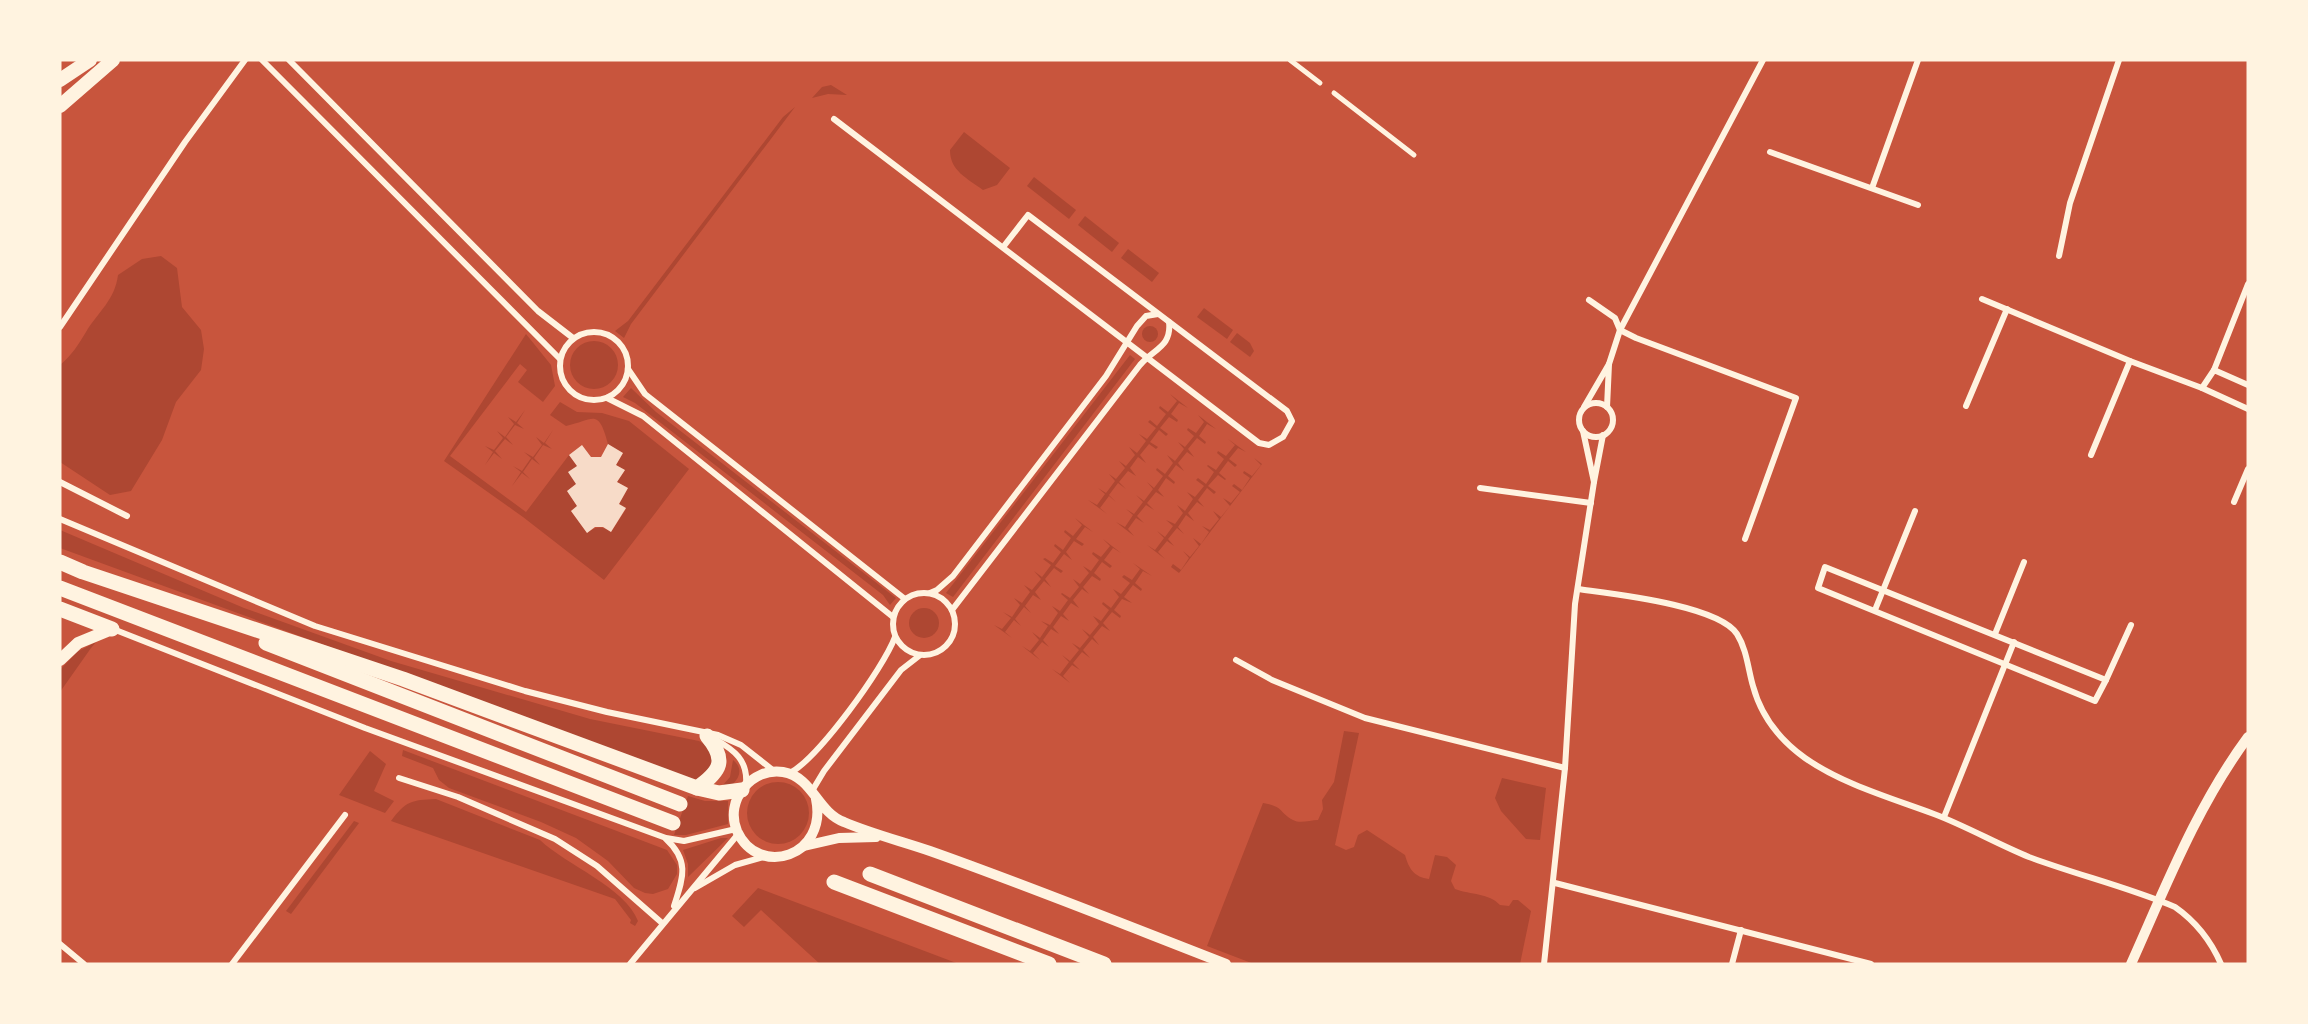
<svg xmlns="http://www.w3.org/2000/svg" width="2308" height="1024" font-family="Ubuntu,sans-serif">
	<rect width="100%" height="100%" fill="#c8553d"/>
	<g fill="#ae4732">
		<polygon points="831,85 847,95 828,94 812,98 822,87"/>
		<polygon points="795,107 631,324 624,338 615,331 628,321 783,117"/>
		<path d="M964,132L1010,168L997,185L983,190C967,178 950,171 950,150Z"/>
		<polygon points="1034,177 1076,210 1069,219 1027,186"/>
		<polygon points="1085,216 1119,243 1112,252 1078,225"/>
		<polygon points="1128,249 1159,273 1152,282 1121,258"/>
		<path d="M161,256L177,268L182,307L201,330L204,349L201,370L176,402L162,440L131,491L110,495L60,462V365C72,355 78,345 86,332C98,312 115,300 118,275L142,259Z"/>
		<polygon points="1204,308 1233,330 1227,339 1197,317"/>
		<circle cx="1150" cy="334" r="8"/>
		<polygon points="1237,333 1250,343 1254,351 1250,357 1230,342"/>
		<path d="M526,334L551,365L555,386L543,402L518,382L527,370L520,364L450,456L526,512L569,455L577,466L576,484L567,491L577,506L571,511L587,533C597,526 601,526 611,532L626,509L619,504L628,488L617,482L625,470L616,465L623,453L608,444C598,407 594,420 566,426L550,415L560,402L577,412L602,413L629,421L689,469L604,580L523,517L444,461Z"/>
		<circle cx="594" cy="365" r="24"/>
		<polygon points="1130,355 1135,359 953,597 946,593"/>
		<polygon points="631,388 656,412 896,598 890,605 883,595 635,403 623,397"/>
		<polygon points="1170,394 1188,408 1179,403 1171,414 1178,420 1177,422 1169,417 1160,428 1168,434 1166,436 1159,430 1150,442 1158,447 1156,449 1149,444 1140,455 1146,463 1138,457 1130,468 1136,476 1128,471 1119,482 1126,489 1118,483 1109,495 1116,502 1109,496 1100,508 1107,514 1088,500 1097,505 1105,494 1098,488 1106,493 1115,481 1109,474 1116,479 1125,468 1119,461 1126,466 1135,455 1129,447 1137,453 1146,441 1139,434 1147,439 1156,428 1148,422 1150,420 1157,426 1166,414 1159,408 1160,406 1168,412 1177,401"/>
		<polygon points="525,410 517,423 524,429 515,425 506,437 513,445 505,439 495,451 502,459 494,453 485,465 493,452 485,446 494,450 503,438 497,431 505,437 514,424 508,417 516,422"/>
		<polygon points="1198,415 1216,429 1207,424 1199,436 1206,442 1205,444 1197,438 1188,449 1194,457 1187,452 1178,463 1184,471 1176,465 1168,476 1175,482 1174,484 1166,478 1158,490 1164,497 1156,492 1147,503 1154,510 1146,505 1137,516 1144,523 1136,518 1128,529 1134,536 1116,522 1125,527 1133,515 1126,509 1134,514 1143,502 1136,495 1144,501 1153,489 1147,482 1154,488 1163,476 1156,470 1157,468 1165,474 1173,463 1167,455 1175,461 1184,449 1178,442 1185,447 1194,436 1187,430 1188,428 1196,433 1204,422"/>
		<polygon points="553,430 545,443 552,449 543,445 534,458 540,465 532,459 523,472 530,479 522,473 512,486 521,472 513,466 522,471 531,458 524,452 533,457 542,445 536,437 544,443"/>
		<polygon points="1228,439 1246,452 1238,448 1229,459 1237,465 1235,467 1228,461 1219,473 1226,479 1225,480 1218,475 1208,486 1216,492 1214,494 1207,488 1198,500 1204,507 1197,502 1188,513 1194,521 1186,515 1178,527 1184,534 1177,528 1168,539 1174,546 1167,541 1158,552 1165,559 1147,545 1155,550 1164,538 1157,531 1165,537 1173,526 1166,520 1175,524 1183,513 1177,505 1185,511 1193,499 1187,492 1195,497 1204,486 1196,480 1198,478 1206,484 1214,472 1207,466 1208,465 1216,470 1224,459 1217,453 1218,451 1226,456 1235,445"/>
		<polygon points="1254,458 1262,464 1179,573 1171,567 1173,564 1181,570 1189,558 1183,551 1190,557 1199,546 1193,538 1201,544 1209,532 1202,526 1210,530 1219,519 1213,511 1221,517 1230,506 1223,498 1231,503 1240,492 1232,486 1234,484 1242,490 1250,478 1243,473 1244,471 1252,476 1261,465"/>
		<polygon points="1075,518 1093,532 1085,527 1076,539 1084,544 1082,546 1074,541 1066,552 1072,560 1064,554 1055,566 1063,571 1061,573 1054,568 1045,579 1051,587 1044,581 1035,592 1041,600 1033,595 1025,606 1031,613 1024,607 1015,619 1021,626 1014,620 1005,632 1012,638 994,625 1002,629 1011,618 1003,612 1012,617 1020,605 1014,598 1022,603 1030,592 1024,585 1032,590 1041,579 1034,571 1042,577 1051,565 1043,559 1045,558 1053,563 1061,552 1054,546 1055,544 1063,550 1071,538 1064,532 1065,530 1073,536 1082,525"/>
		<polygon points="60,530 244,608 391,661 590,719 699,741 711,748 714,767 698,780 690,779 60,548"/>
		<polygon points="1103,539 1121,553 1113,548 1104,560 1112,566 1110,568 1102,562 1094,573 1101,579 1100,581 1092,576 1083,587 1089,594 1082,589 1073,600 1079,608 1071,603 1063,614 1069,621 1061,616 1053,627 1059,634 1051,629 1043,640 1049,647 1042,642 1033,653 1040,660 1022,646 1030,651 1039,640 1032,632 1040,638 1048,626 1041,621 1050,625 1058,613 1052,606 1060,611 1068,600 1061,594 1062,593 1070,598 1079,587 1073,579 1080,584 1089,573 1083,566 1091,571 1099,560 1092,554 1093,552 1101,557 1110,546"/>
		<polygon points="1133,563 1152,576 1143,571 1135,583 1142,589 1141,591 1133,585 1124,597 1132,603 1122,599 1114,610 1121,616 1120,618 1112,612 1103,623 1110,631 1102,626 1093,637 1099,645 1092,639 1083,650 1090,658 1082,652 1073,663 1080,670 1072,665 1063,676 1070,683 1052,669 1060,674 1069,662 1062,655 1070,661 1079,650 1072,643 1080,648 1089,637 1082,629 1090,635 1099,624 1093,616 1101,621 1109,610 1102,604 1103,602 1111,608 1119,597 1113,589 1121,594 1130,583 1122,577 1124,575 1132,580 1140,569"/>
		<circle cx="924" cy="623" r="15"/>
		<polygon points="96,642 91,648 60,692 60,670 77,652"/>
		<path d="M1344,731L1359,733L1335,845L1346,850L1354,847L1358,835L1367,830L1405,855C1409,869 1414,877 1429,879L1435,855L1447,857L1456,865L1451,881L1455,889C1471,895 1489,893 1500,905L1509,906L1513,900H1518L1531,911L1520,964H1254L1207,946L1263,803C1285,807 1278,812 1293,820C1300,824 1310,820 1318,820L1323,809L1322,800L1334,782Z"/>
		<polygon points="403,750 667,850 677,865 677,874 668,889 653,894 645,893 634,888 608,861 576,838 541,822 449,788 439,780 433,768 402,756"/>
		<polygon points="370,751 386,764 374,791 394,801 385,813 339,795"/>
		<path d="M733,760C742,767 741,776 733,784L723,785L730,777Z"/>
		<polygon points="1502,778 1546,788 1540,840 1526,839 1501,811 1495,798"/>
		<circle cx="778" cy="813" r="31"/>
		<polygon points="688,796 705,801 728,801 728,824 686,835 674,835"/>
		<path d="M436,799L540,840C566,865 625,887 638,921L635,926L630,923L631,920L615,899L391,821C406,801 411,800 436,799Z"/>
		<polygon points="354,821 359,823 291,914 286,911"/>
		<polygon points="721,838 728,838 688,877 688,864 683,850"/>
		<polygon points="758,888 959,964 820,964 761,910 744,927 732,916"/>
	</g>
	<polygon fill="#f7dbc8" points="608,444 623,453 616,465 625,470 617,482 628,488 619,504 626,508 611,532 603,527 595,527 587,533 571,511 577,506 567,491 576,484 568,472 577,466 569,455 582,445 591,457 601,457"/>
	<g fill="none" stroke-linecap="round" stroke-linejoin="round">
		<g stroke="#fff3e0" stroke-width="5">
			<polyline points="1290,60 1320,83"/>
			<polyline points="1334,93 1414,155"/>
		</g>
		<g stroke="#fff3e0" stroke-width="6">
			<polyline points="262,60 560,359"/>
			<polyline points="289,60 538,311 573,338"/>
			<polyline points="834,119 1259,443 1269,445 1283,437 1292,421 1287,411 1028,215 1004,246"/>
			<polyline points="1770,152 1918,205"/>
			<polyline points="1872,188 1918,60"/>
			<polyline points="2059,256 2070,203 2119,60"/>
			<polyline points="1982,299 2130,361 2202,388 2214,370 2248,385"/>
			<polyline points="1589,300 1615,318 1620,330 1636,338 1796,398 1745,539"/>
			<polyline points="60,327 185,142 245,60"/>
			<circle cx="594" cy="366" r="34"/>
			<polyline points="1609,364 1620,330 1763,60"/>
			<polyline points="628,369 645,394 905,599"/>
			<polyline points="2214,370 2248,284"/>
			<polyline points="2202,388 2248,409"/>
			<polyline points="607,398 643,416 893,617"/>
			<circle cx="1596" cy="420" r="17"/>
			<polyline points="1966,406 2007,309"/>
			<polyline points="1584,407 1609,364 1607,407"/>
			<polyline points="1583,431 1594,482 1603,435"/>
			<polyline points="2091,455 2130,361"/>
			<polyline points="60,482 127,516"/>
			<polyline points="1480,488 1591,503"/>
			<polyline points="2234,502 2248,469"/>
			<polyline points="60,519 315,626 525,691 607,712 718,735 741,745 774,771"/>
			<polygon points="1825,567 2106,680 2095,701 1818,588"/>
			<path d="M1578,589C1613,594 1718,605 1737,634C1747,650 1748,669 1753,686C1761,716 1780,740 1805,758C1842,784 1891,798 1934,814C1966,826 1997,844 2029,857C2077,875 2128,887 2175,907C2195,921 2211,941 2221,964"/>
			<circle cx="924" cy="624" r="31"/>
			<polyline points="930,593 937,590 953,576 1106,376 1137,326 1146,316 1158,314"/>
			<path d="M952,610L1140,365C1153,349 1172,347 1169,322"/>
			<polyline points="1875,610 1915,511"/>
			<polyline points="113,629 365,728 666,838 684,841 736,829"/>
			<polyline points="1995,634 2024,562"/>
			<polyline points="1236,660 1272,680 1365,718 1565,768"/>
			<polyline points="2106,680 2131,625"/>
			<path d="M715,739C734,750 748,760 746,784"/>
			<path d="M790,773C819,757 883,669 895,637"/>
			<polyline points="399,778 458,797 555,839 597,866 662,923"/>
			<polyline points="812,791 824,771 901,670 919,656"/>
			<polyline points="1944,817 2014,642"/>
			<path d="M666,839C690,861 683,878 674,906"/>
			<polyline points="1555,883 1871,964"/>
			<polyline points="695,888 735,865 764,857"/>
			<polyline points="60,944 84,964"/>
			<polyline points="232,964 345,815"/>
			<polyline points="630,964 739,833"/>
			<polyline points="1544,964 1565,768 1575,604 1594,482"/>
			<polyline points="1732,964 1741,930"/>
		</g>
		<g stroke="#fff3e0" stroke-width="10">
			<path d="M816,799C828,856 759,879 737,831C724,800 752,767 783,772C813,777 817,812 844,822C872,834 901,841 930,851C1029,886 1128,926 1226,964"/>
			<polyline points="804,846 839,838 876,837"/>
			<path d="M2131,964C2166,886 2197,806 2248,737"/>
		</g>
		<polyline stroke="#fff3e0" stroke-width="12" points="60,660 78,643 112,629"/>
		<g stroke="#fff3e0" stroke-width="14">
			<polyline points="60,80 90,60"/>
			<polyline points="60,106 113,60"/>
		</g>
		<g stroke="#fff3e0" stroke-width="15">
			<polyline points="60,562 83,572 403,679 697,788 719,793 742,790"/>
			<polyline points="60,588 673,823"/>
			<polyline points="60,609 112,629"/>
			<polyline points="266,643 680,804"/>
			<path d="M697,788C721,771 727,760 707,736"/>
			<polyline points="870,874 1104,964"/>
			<polyline points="834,882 1049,964"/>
		</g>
	</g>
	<rect width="2308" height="1024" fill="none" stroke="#fff3e0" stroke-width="123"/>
</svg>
